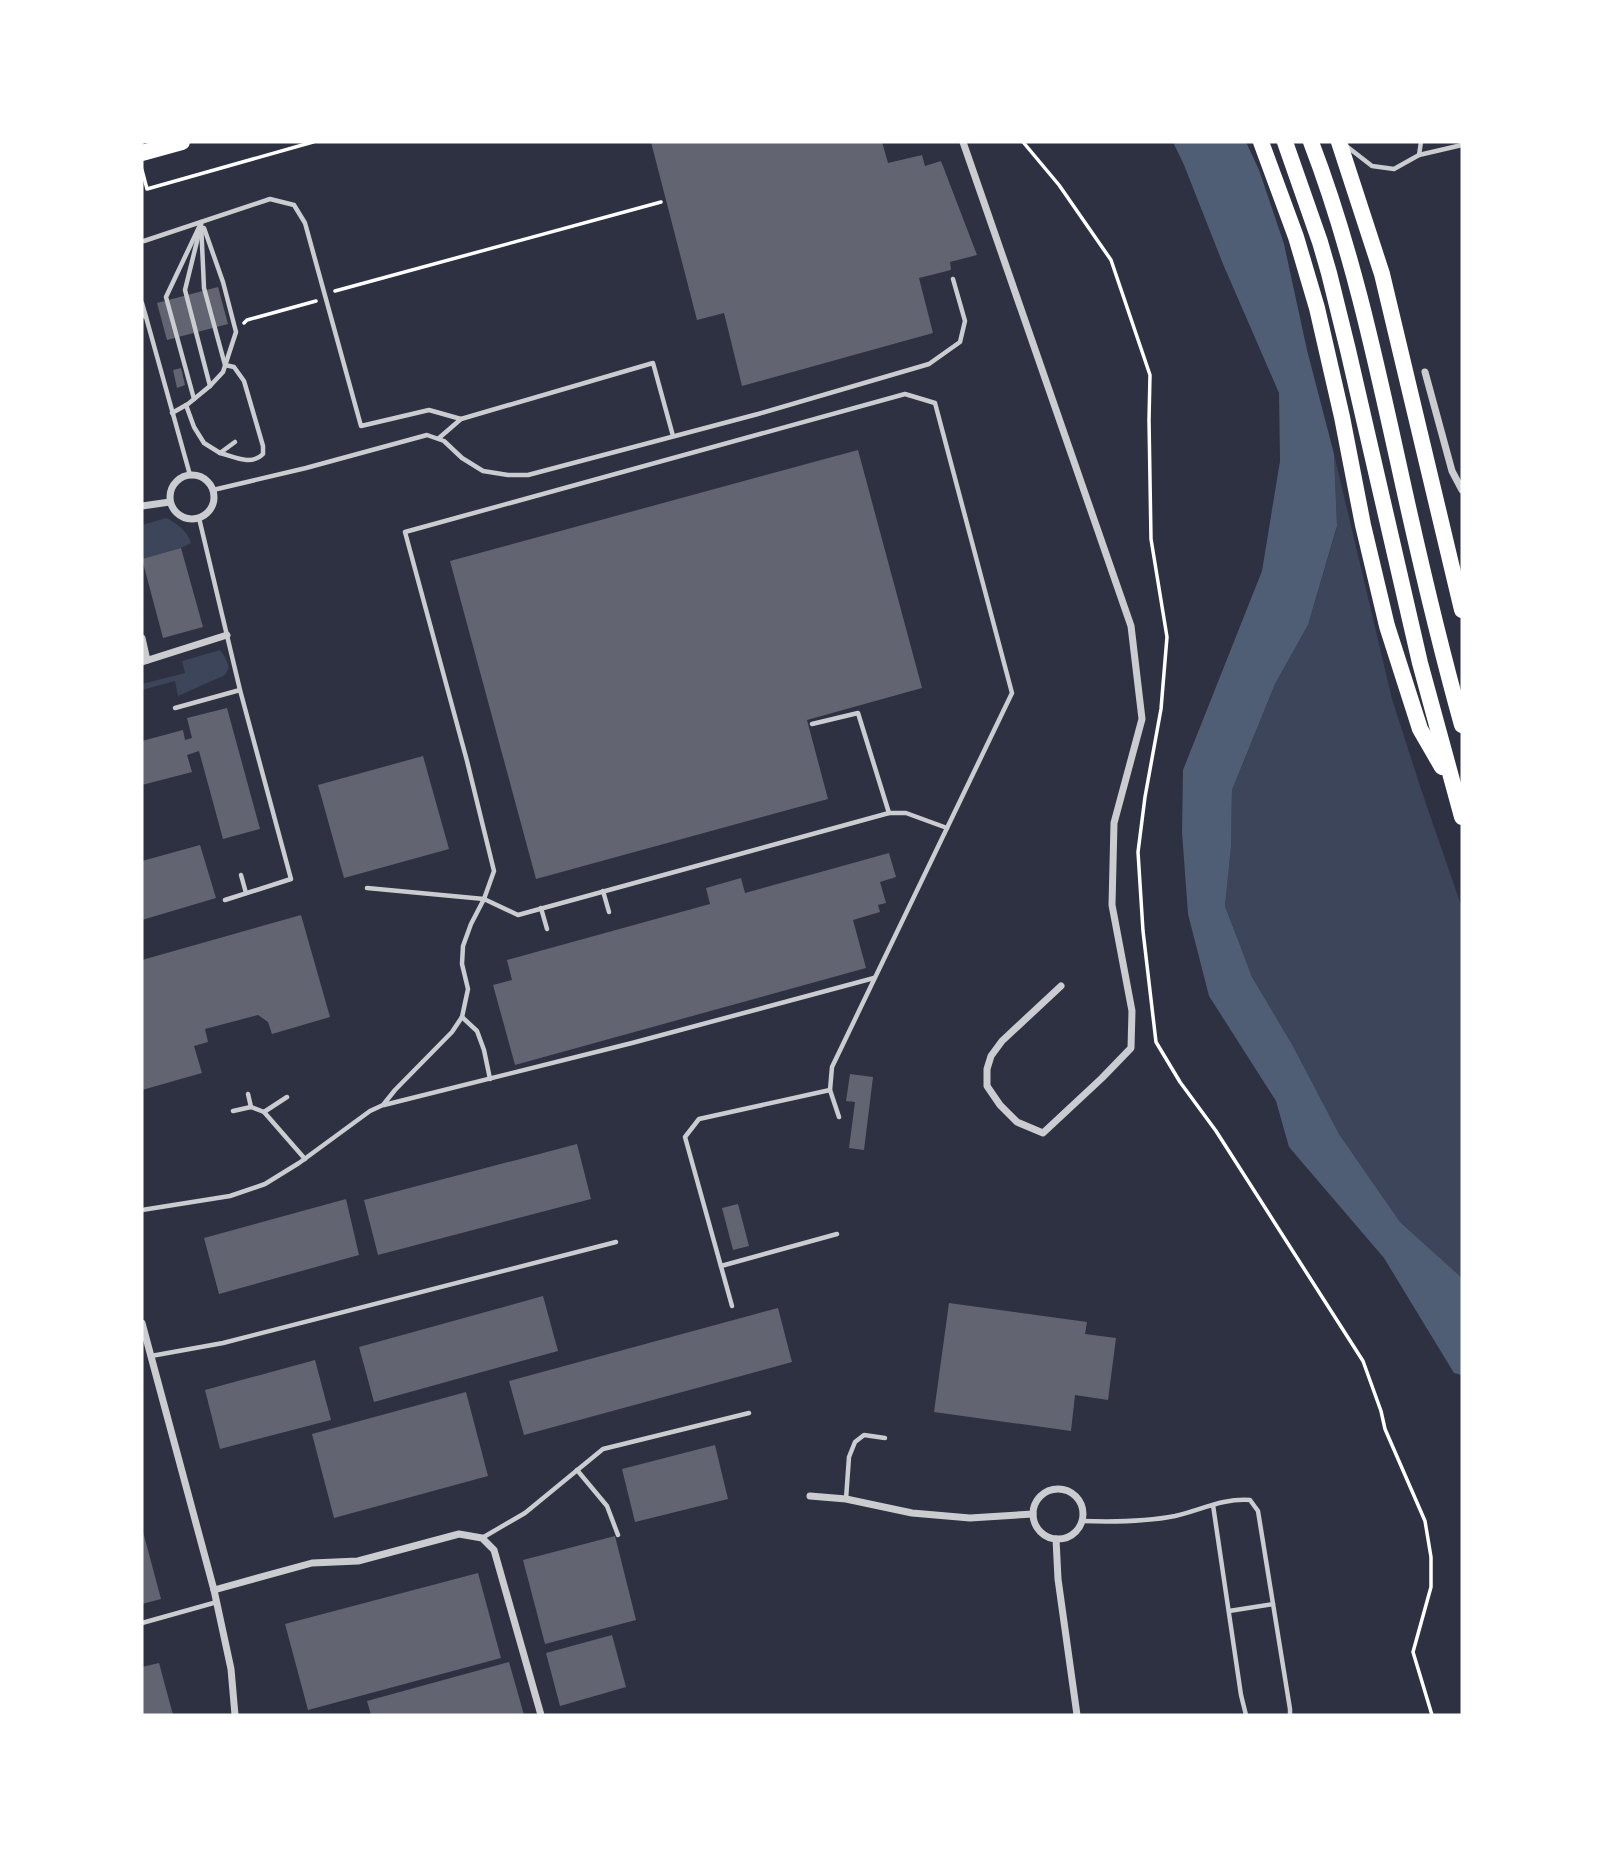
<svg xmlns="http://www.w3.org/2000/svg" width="1604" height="1857" font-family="'Golos Text',sans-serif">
	<rect width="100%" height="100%" fill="#2d3142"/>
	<g fill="#3c4559">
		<polygon points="1334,454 1392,699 1421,789 1462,908 1462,1278 1400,1222 1339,1134 1293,1046 1252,977 1225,906 1231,847 1232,790 1275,684 1308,625 1337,527"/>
		<path d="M166,518C177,523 188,532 191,543L181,548L142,559V525Z"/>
		<polygon points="220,650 225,657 229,667 225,675 178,696 175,681 142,690 142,684 185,673 182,661"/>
	</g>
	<polygon fill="#4f5d75" points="1173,142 1246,142 1259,170 1284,244 1307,350 1334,454 1337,526 1308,625 1275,684 1232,790 1231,847 1225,906 1252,977 1293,1046 1339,1134 1400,1222 1462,1278 1462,1375 1454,1373 1384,1258 1289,1147 1276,1101 1209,996 1188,914 1182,832 1183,770 1262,571 1280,461 1279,393 1223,264 1184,165"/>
	<g fill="#626471">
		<polygon points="651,142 882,142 888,163 922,155 925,166 941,161 977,255 950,262 951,270 919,278 933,333 742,386 724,313 697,320"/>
		<polygon points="218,287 228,324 167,340 157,303"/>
		<polygon points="181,368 185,385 177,388 173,370"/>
		<polygon points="858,450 922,688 807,720 828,799 536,879 450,561"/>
		<polygon points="181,548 203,627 163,638 142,559"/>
		<polygon points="227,708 260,829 223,839 199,751 187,755 192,772 142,785 142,741 183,730 185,740 192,738 187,718"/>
		<polygon points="423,756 449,849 344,878 318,785"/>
		<polygon points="200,845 216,898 142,920 142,861"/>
		<polygon points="889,853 896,877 880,882 886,903 878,905 880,912 853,920 866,968 515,1065 493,985 512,980 507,960 710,904 706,888 741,878 745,893"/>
		<polygon points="301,915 330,1017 272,1034 268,1022 258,1015 205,1029 208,1042 194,1046 202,1073 142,1090 142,960"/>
		<polygon points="850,1074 873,1077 864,1150 849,1148 855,1102 846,1101"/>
		<polygon points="577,1144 591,1199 378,1255 364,1200"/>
		<polygon points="346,1199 359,1255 219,1294 204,1238"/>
		<polygon points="738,1204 749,1246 733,1250 722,1208"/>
		<polygon points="543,1296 558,1351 374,1402 359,1347"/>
		<polygon points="949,1303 1087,1322 1085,1334 1116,1338 1108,1400 1075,1395 1071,1431 934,1412"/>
		<polygon points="778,1308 792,1362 524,1435 509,1381"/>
		<polygon points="315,1360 331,1420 220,1449 205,1390"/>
		<polygon points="466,1392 488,1476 334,1518 312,1434"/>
		<polygon points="715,1445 728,1499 635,1522 622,1469"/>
		<polygon points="142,1528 161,1599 142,1604"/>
		<polygon points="615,1536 636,1620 545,1644 523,1560"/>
		<polygon points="478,1573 501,1658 308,1710 285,1624"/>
		<polygon points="612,1635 626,1687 560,1706 546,1653"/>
		<polygon points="509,1662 524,1715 371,1715 367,1701"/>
		<polygon points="159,1663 173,1715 142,1715 142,1667"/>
	</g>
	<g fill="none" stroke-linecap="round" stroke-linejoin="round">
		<g stroke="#fff" stroke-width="3.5">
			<polyline points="1023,142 1059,185 1111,260 1150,375 1149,420 1151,539 1167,637 1161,709 1145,797 1138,852 1143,931 1156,1042 1180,1082 1216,1131 1363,1361 1381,1411 1385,1429 1425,1521 1431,1557 1431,1587 1413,1652 1432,1715"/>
			<polyline points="142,170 147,189 313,142"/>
			<polyline points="335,291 661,202"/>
			<polyline points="244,323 247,320 316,301"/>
		</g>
		<g stroke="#caccd0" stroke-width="4.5">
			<polyline points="1345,145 1372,166 1394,169 1419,155 1462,145"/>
			<polyline points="1419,155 1421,142"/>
			<path d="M201,222L204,288L225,365L234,367L244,381L263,446V454C251,466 235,457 220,453"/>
			<polyline points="199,233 185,290 210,386"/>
			<polyline points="144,241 270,199 294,205 305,223 361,426 429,410 461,419"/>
			<polyline points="142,303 146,317 142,315"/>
			<polyline points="146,317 190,475"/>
			<polyline points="194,399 166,297 201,223"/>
			<polyline points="186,405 194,427 204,443 220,453 235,442"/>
			<polyline points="172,413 188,404 210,386 223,372 236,332 223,282 204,228"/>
			<polyline points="439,438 461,419 653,363 673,436"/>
			<polyline points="213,490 306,468 427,435 444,441 462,458 483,471 508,475 528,475 758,414 929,364 960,342 965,321 953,279"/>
			<polyline points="199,518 240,690 291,879 225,900"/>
			<polyline points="175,708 240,690"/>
			<polyline points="812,724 858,713 889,813"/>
			<polyline points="241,875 246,893"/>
			<polyline points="367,888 484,899 518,915 889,813 906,813 947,828"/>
			<polyline points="603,891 609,912"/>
			<polyline points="541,908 547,929"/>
			<polyline points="462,1017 477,1031 484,1050 490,1079"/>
			<polyline points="248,1094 251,1107"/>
			<polyline points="384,1105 632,1043 874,978"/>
			<polyline points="233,1111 251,1107 264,1112 287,1097"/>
			<polyline points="264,1112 305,1159"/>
			<polyline points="142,1210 230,1196 265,1184 299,1163 370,1111 383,1105 395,1090 452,1032 462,1017 468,989 462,964 463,946 471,924 484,899 494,871 467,761 405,532 905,394 935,403 1012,693 832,1067 830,1090 839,1117"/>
			<polyline points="721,1266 837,1234"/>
			<polyline points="732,1306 685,1137 699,1119 830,1090"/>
			<polyline points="151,1356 223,1343 616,1242"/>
			<polyline points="577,1470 607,1506 618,1535"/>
			<polyline points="846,1499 849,1457 855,1442 864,1435 885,1438"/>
			<polyline points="1213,1505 1241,1695 1246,1715"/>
			<path d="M1082,1521C1112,1522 1145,1522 1175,1516C1201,1510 1223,1498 1250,1500L1258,1511L1290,1709V1715"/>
			<polyline points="482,1538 525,1513 603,1449 749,1413"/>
			<polyline points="1229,1611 1273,1604"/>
			<polyline points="142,1623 217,1602"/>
		</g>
		<g stroke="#caccd0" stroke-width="7">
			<polyline points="963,142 1131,626 1142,719 1114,823 1112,905 1132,1011 1131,1048 1102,1078 1043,1133 1017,1122 1000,1105 987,1086 987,1069 991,1056 1002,1041 1061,986"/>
			<polyline points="1425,372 1452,471 1462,490"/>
			<circle cx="192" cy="497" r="22"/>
			<polyline points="142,506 170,502"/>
			<polyline points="142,638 147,660"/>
			<polyline points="142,662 227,635"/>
			<polyline points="142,1323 214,1590 231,1669 235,1715"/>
			<circle cx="1058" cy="1514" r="25"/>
			<polyline points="810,1496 846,1499 912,1513 970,1518 1033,1514"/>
			<polyline points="1056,1539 1058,1579 1077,1715"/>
			<polyline points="214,1590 312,1563 358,1561 459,1534 482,1538 494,1550 541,1715"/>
		</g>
		<g stroke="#fff" stroke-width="16">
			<polyline points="1261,142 1296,237 1317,308 1342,417 1363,525 1387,626 1420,729 1442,767"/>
			<polyline points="1285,142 1320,242 1329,273 1348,350 1420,663 1462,817"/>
			<path d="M1311,142C1351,246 1375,357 1399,466C1418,553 1438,639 1462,725"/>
			<polyline points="1339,142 1382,274 1462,610"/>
			<polyline points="142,153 182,142"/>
		</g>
	</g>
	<rect width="1604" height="1857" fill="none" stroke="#ffffff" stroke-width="287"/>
</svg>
